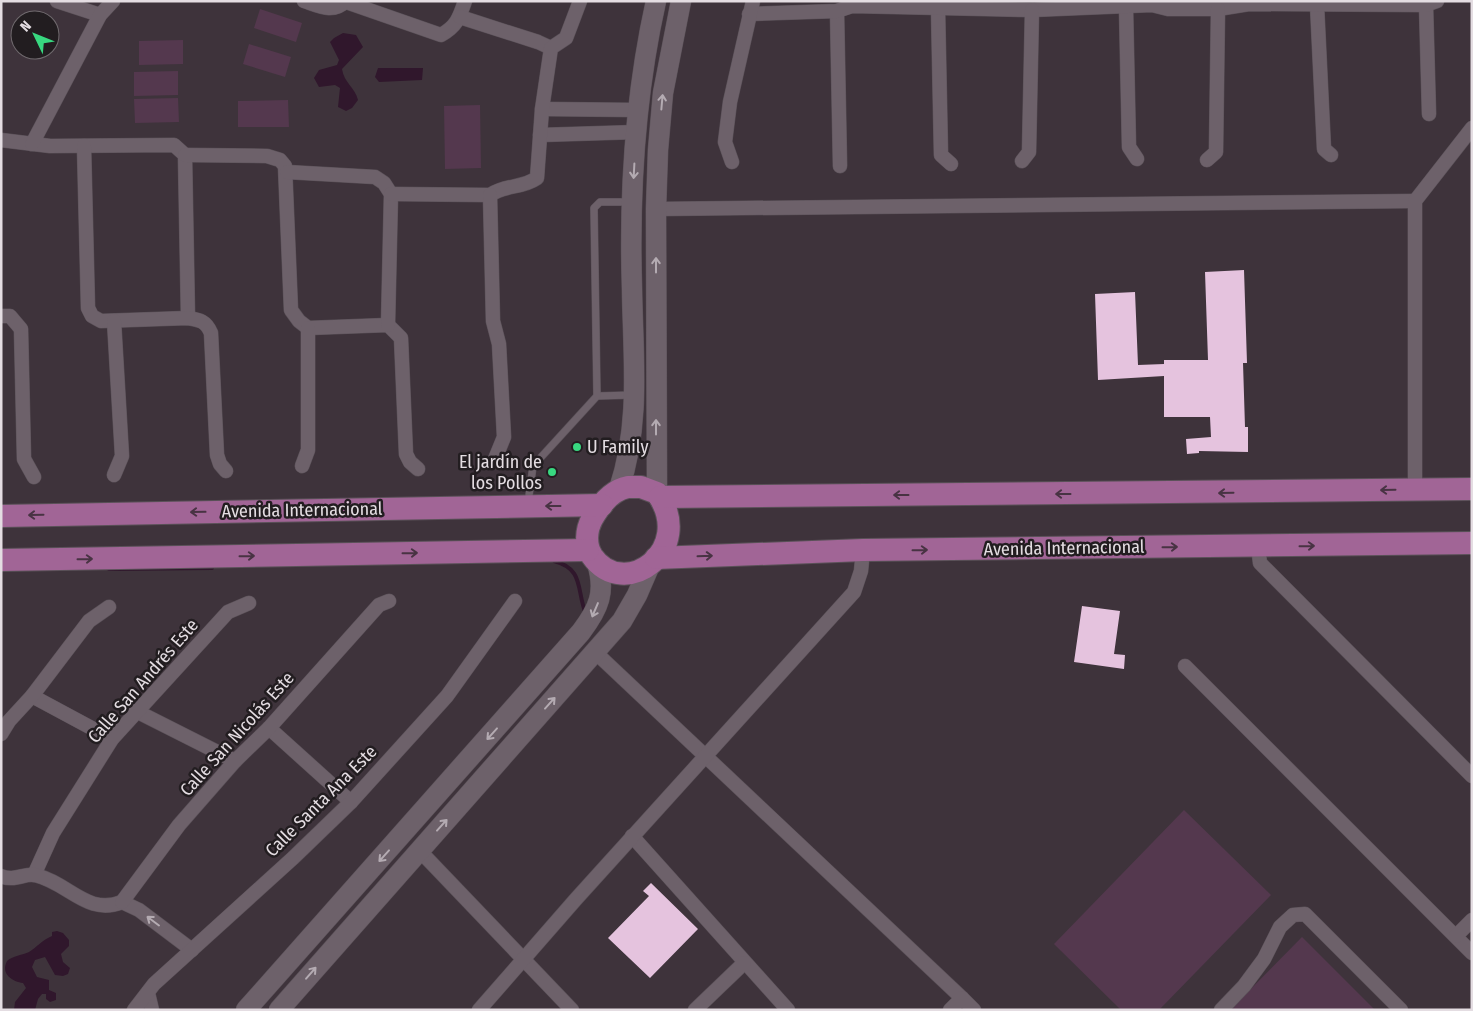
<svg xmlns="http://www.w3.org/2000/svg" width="1473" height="1011" font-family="'Fira Sans Condensed',sans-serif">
	<rect width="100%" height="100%" fill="#3e333b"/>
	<g fill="#54384e">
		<polygon points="260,9 302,23 296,42 254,28"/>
		<polygon points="183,40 183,64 139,65 139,41"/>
		<polygon points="249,44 291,57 285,77 243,64"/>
		<polygon points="178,71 178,95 134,96 134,72"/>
		<polygon points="178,98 179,122 135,123 134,99"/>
		<polygon points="288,100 289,127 238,127 238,101"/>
		<polygon points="480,105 481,168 445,169 444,106"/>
		<polygon points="1184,810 1271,895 1159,1010 1121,1010 1054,944"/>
		<polygon points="1302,937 1375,1010 1230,1010"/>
	</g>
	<g fill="#30172c">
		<path d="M343,33L356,35L363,47L342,69C344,83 355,87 358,100L352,108L346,111L338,107L340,88L335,85L319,87L314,78L319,70L337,65L339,60L330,42L334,38Z"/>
		<polygon points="378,68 423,68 422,80 379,82 375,77"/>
		<path d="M57,931L63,933L69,940V946L61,954L63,962L70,968L68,974L63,976L55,975L45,957L35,960L32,967L37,977L49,980V990L56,993V1000L50,1002L46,999V994H42L38,999L35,1010H14L15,1002L26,988L23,983C13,982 0,974 7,961C12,956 23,955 29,952C37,947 42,940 52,936V932Z"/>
	</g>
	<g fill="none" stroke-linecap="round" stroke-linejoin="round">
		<g stroke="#30172c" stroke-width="4">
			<path d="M554,561C585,569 576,591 586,614"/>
			<polyline points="109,569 212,568"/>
		</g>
	</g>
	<g fill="#e5c3de">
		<polygon points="1244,270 1247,363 1243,363 1245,427 1248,427 1248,452 1199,451 1199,453 1187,454 1186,439 1211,437 1210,417 1164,417 1164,376 1098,380 1095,294 1135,292 1138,365 1164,364 1164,360 1208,360 1205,272"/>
		<polygon points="1082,606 1120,611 1114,654 1125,655 1124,669 1074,662"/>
		<polygon points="651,883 698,929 650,978 608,938 649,896 643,891"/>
	</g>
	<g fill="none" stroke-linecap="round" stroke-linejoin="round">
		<defs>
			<g id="lane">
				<polyline points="597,396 632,395"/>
				<polyline points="528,503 533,466 597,396 594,208 600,202 630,202"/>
			</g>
			<g id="street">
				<polyline points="57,1 100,15"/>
				<path d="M304,1C319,6 333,14 346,1"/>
				<path d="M346,2L441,35C457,26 459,18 465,1"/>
				<polyline points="1317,5 1324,149 1331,155"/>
				<polyline points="1426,5 1429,114"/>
				<polyline points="1126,7 1129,147 1137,159"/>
				<polyline points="938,8 941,155 951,164"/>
				<polyline points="837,11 840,166"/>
				<polyline points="749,14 837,11 852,6 1032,10 1152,5 1168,9 1218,9 1249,4 1426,5 1437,1"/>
				<polyline points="460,17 538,42 551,48"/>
				<polyline points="542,109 639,110"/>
				<polyline points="540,135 637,132"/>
				<polyline points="1,140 50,146 174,145 185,155 188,318"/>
				<polyline points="32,144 100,15 113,1"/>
				<path d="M84,146L88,308L92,316L101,321L188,318C200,320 206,321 211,333L217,455L220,464L226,471"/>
				<polyline points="185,155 267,156 280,160 285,166 291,310 299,321 308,328 388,325 401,338 406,454 410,462 418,469"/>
				<polyline points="1207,160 1216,152 1218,9"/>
				<polyline points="1022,161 1029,152 1032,10"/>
				<polyline points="732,162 725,142 730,102 753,1"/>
				<polyline points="287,172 375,177 384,183 391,194 388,325"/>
				<path d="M391,194L490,195C506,184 521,189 537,178L542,109L551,48L566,38L580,1"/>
				<polyline points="490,195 493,321 499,344 504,437 495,459"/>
				<polyline points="656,209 1415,201"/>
				<polyline points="1,316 10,316 21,329 24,459 34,477"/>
				<polyline points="114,321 122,456 114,475"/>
				<polyline points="302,466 308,450 308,328"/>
				<polyline points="1415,490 1415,201 1472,128"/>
				<polyline points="1258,546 1260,563 1472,776"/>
				<polyline points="595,652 962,998"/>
				<polyline points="1185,666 1472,953"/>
				<polyline points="32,696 112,739"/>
				<polyline points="136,711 235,761"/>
				<polyline points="269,728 351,802"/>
				<polyline points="1,734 9,721 32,696 89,621 109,607"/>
				<polyline points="632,836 788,1010"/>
				<polyline points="419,850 572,1010"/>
				<polyline points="34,875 53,833 112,739 228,612 249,603"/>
				<path d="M1,876C14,882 24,873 35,875C69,883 87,916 122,902L139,910L192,950"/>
				<polyline points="122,902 179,825 235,761 269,728 379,605 389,601"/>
				<polyline points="1456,936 1472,920"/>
				<polyline points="148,993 152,1010"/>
				<polyline points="134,1010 154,984 293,858 351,802 447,696 515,601"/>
				<polyline points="479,1010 576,899 854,592 861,571 863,550"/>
				<polyline points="695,1010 744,963"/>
				<polyline points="950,1010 962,998 974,1010"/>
				<polyline points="1221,1010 1244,986 1264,959 1280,927 1293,915 1305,914 1401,1010"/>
			</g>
			<g id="secondary">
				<path d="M619,489C641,423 633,357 632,289C629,193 635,95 656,1"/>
				<polyline points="657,493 656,209 658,150 663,93 681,1"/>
				<path d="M246,1010L581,632C599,608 606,592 597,563"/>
				<polyline points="279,1010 622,621 637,595 650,565"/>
			</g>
			<g id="primary">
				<path d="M628,487H641L657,493C697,550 624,602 592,556C585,545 586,530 592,519C600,505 612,490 628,487Z"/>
				<polyline points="660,497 1472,489"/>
				<polyline points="1,516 602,505"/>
				<polyline points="656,558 863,550 1472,543"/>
				<polyline points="1,560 588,550"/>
			</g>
		</defs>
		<use href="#lane" stroke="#5a5158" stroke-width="8"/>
		<use href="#street" stroke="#5a5158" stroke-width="15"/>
		<use href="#secondary" stroke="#5a5158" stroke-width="21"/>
		<use href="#primary" stroke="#5a5158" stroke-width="24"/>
		<use href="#lane" stroke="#6d616a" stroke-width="7"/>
		<use href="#street" stroke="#6d616a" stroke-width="14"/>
		<use href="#secondary" stroke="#6d616a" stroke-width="20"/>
		<use href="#primary" stroke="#a16596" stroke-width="22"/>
	</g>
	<defs><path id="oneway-shaft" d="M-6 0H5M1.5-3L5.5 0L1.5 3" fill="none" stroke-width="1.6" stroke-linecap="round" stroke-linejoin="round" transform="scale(1.25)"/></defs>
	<g stroke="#b4abb2">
		<use href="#oneway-shaft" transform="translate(662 102) rotate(-85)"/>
		<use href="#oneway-shaft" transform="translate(634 171) rotate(93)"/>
		<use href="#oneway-shaft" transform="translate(656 265) rotate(-90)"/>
		<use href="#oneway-shaft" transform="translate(656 427) rotate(-90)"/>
		<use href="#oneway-shaft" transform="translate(595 610) rotate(113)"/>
		<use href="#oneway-shaft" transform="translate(550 703) rotate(-48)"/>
		<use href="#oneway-shaft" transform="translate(492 734) rotate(132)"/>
		<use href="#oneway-shaft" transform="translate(442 825) rotate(-48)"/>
		<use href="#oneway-shaft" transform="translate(384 856) rotate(132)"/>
		<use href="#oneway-shaft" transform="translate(153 921) rotate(-143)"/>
		<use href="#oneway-shaft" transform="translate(311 973) rotate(-49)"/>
	</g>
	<g stroke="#483343">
		<use href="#oneway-shaft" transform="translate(1388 490) rotate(179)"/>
		<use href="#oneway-shaft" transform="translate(1226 493) rotate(179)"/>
		<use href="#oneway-shaft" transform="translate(1063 494) rotate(180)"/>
		<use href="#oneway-shaft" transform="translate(901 495) rotate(180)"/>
		<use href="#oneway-shaft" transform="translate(553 506) rotate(180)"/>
		<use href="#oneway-shaft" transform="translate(198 512) rotate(179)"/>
		<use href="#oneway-shaft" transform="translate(36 515) rotate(179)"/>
		<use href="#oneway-shaft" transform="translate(1307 546) rotate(-1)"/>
		<use href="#oneway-shaft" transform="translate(1170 547) rotate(-1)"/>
		<use href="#oneway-shaft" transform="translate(920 550) rotate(-1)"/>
		<use href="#oneway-shaft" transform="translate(410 553) rotate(-1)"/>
		<use href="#oneway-shaft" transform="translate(247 556) rotate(-1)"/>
		<use href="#oneway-shaft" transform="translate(705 556) rotate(-2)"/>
		<use href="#oneway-shaft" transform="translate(85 559) rotate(-1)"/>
	</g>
	<g fill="#38d880" stroke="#221d20" stroke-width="2">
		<circle cx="577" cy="447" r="5"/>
		<circle cx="552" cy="472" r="5"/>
	</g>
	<g text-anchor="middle" stroke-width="5" stroke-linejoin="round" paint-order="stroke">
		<g font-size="18" fill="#e4dde2" stroke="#221d20" text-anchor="start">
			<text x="587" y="453">U Family</text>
			<text x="542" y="468" text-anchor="end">El jardín de<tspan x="542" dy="21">los Pollos</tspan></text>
		</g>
		<g font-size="18" fill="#e4dde2" stroke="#221d20">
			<text transform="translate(302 510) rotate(-1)" y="6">Avenida Internacional</text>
			<text transform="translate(1064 548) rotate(-1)" y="6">Avenida Internacional</text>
			<text transform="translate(143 681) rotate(-49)" y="6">Calle San Andrés Este</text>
			<text transform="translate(237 734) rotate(-48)" y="6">Calle San Nicolás Este</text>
			<text transform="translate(321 801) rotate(-45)" y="6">Calle Santa Ana Este</text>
		</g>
	</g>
	<rect width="1473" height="1011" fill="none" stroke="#e4dde2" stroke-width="5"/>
	<g transform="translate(35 35) rotate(313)"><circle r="24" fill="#221d20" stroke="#706a6e"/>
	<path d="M0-4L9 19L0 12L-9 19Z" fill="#38d880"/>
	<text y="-8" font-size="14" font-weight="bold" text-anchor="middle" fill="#e4dde2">N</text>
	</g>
</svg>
